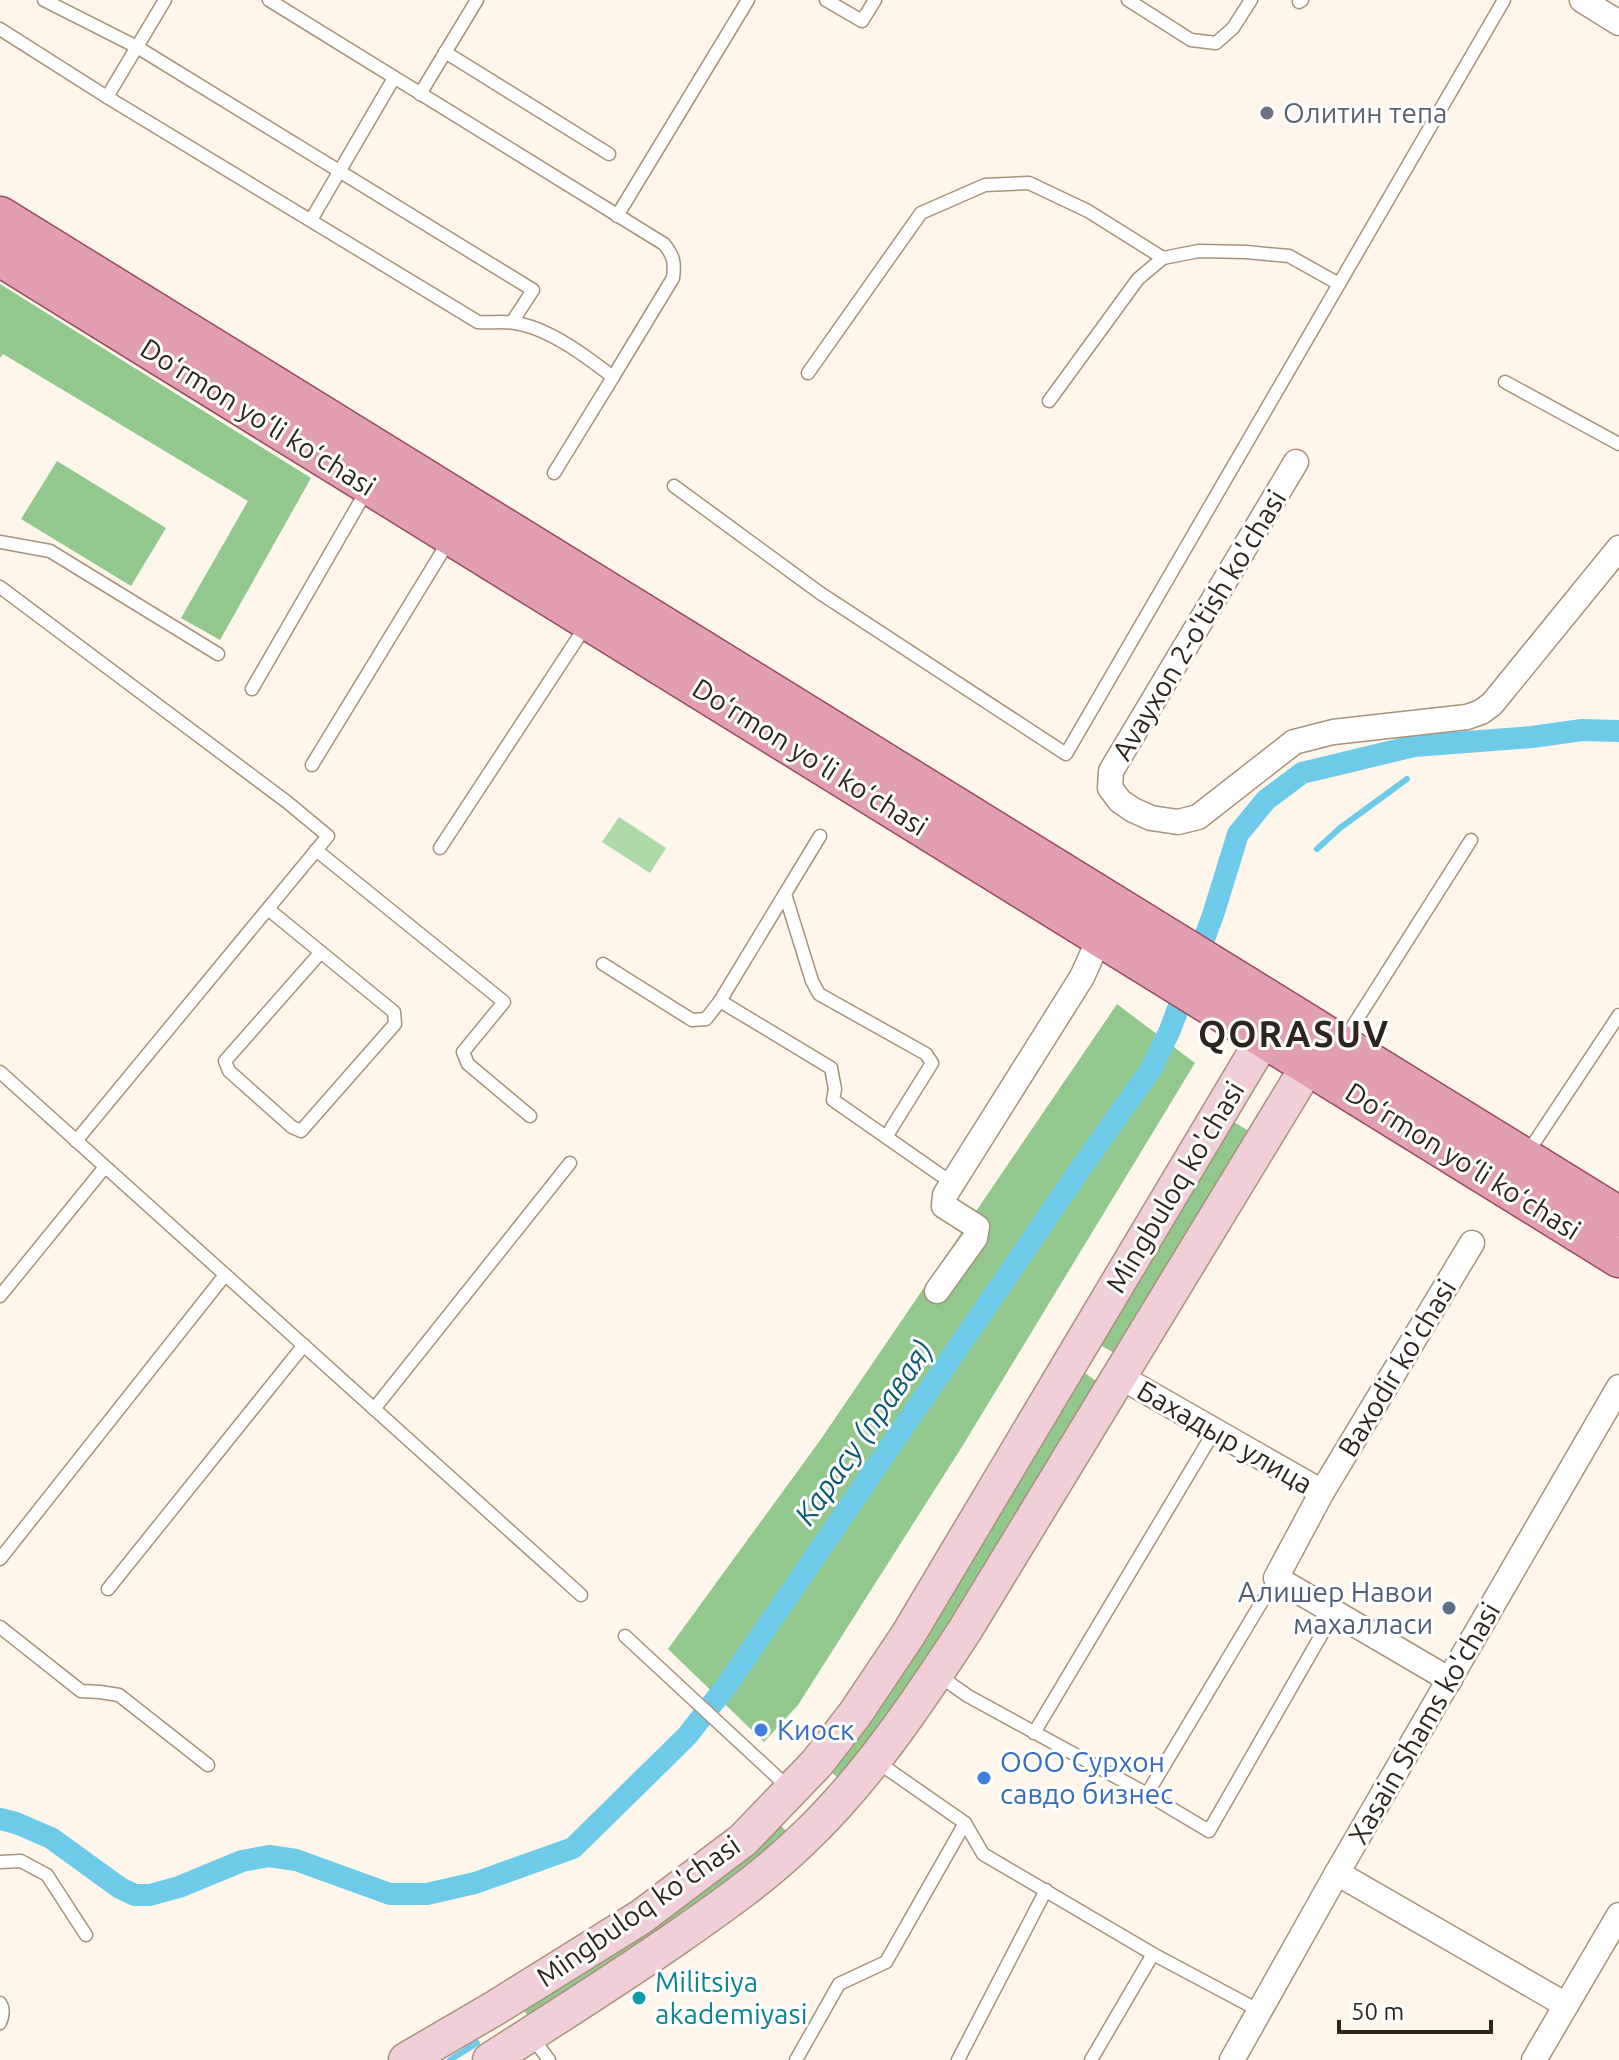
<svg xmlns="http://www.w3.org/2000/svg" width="1619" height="2060" font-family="Ubuntu,sans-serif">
	<rect width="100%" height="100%" fill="#fff6eb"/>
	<polygon fill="#acd9a7" points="619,817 666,848 650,873 602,842"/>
	<g fill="#92c78d">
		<polygon points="0,284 311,478 220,640 181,618 248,501 3,354 0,358"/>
		<polygon points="57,461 166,528 131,586 21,519"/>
		<polygon points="1117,1004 1195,1063 960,1450 798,1705 764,1742 668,1649 821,1439"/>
		<polygon points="1232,1121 1249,1131 1114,1353 1097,1343"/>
		<path d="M1085,1373L1096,1381C1015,1516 938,1655 838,1778L829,1770L913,1656Z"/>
		<polygon points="780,1824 788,1834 730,1883 530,2019 523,2009"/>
	</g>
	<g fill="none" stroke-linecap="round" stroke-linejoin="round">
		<g stroke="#6dcae9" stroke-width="6">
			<polyline points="1317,849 1340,828 1407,779"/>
			<polyline points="450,2060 477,2043"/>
		</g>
		<polyline stroke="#6dcae9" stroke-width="22" points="0,1819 16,1823 51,1838 120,1888 135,1895 150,1895 179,1887 242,1861 269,1856 296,1860 390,1894 427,1894 475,1883 573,1848 687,1736 727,1685 1081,1168 1151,1069 1170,1030 1213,915 1238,834 1266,800 1302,773 1414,746 1532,737 1582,730 1619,731"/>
		<defs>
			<g id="service">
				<polyline points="44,0 137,47 533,290 512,322"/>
				<polyline points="826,0 862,21 875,0"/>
				<polyline points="1128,0 1191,40 1216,43 1233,28 1251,0"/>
				<polyline points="1299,2 1302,0"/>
				<path d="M0,29L107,97L478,322C490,323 503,321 515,323C549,328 587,357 613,377L673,278C675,263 674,256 664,244L269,0"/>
				<polyline points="445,52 609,154"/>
				<polyline points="420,94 477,0"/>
				<polyline points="107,97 165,0"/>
				<polyline points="617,216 748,0"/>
				<polyline points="311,220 394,78"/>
				<polyline points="808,373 921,213 985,185 1029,183 1088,211 1163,258"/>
				<polyline points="1505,382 1619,444"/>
				<polyline points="1049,401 1138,279 1163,258 1199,251 1246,252 1289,256 1339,284"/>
				<polyline points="554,473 613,377"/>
				<polyline points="674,486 820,593 1066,754 1504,0"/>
				<polyline points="0,542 50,551 218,654"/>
				<polyline points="0,587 287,802 328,836 76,1141"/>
				<polyline points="252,689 368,488"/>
				<polyline points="312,765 450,539"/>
				<polyline points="820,836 720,1001 831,1068 835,1089 833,1100 952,1183"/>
				<polyline points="440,848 587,624"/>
				<polyline points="316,850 504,1002 463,1052 468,1064 530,1116"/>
				<polyline points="785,894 812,981 819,994 926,1054 932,1063 886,1137"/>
				<polyline points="268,909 394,1012 395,1024 301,1131 292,1127 229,1071 225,1061 321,952"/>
				<polyline points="603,964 692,1020 706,1019 720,1001"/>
				<polyline points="1344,1040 1471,840"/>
				<polyline points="0,1072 581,1595"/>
				<polyline points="1526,1155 1619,1015"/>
				<polyline points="0,1296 105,1167"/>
				<polyline points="374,1409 570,1163"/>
				<polyline points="0,1559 225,1275"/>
				<polyline points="108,1589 304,1345"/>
				<polyline points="0,1627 81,1691 100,1692 119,1695 208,1765"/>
				<polyline points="625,1636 790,1789"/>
				<polyline points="938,1675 968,1696 1147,1794 1276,1578"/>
				<polyline points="1034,1733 1215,1430"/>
				<polyline points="1147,1794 1209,1831 1331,1618"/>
				<polyline points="965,1823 983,1854 1153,1954 1260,2011"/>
				<polyline points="0,1862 21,1861 47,1875 86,1935"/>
				<path d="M0,2003C4,2009 3,2016 0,2023"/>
				<polyline points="532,2037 549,2060"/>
				<polyline points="796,2060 839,1984 886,1962 965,1823 876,1761"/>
				<polyline points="958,2060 1046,1890"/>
				<polyline points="1091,2060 1153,1954"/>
			</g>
			<g id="minor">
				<polyline points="1582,0 1619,23"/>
				<polyline points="1296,462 1111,771 1110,788 1120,801 1133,810 1151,818 1178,822 1198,817 1294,742 1333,732 1467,717 1481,712 1492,704 1619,548"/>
				<polyline points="937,1291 975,1238 977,1227 944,1206 945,1195 1082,977 1100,937"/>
				<polyline points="1119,1376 1322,1492"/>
				<polyline points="1450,1680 1276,1578 1322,1492 1472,1243"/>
				<polyline points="1337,1873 1566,2005"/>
				<polyline points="1232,2060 1337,1873 1619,1387"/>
				<polyline points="1534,2060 1619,1915"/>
			</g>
			<path id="secondary" d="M406,2060L495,2008L641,1917L743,1840L817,1763L855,1714L908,1635L1264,1038L1305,1021L1308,1066L965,1630C918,1702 865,1781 802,1840C764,1877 721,1907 678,1937C616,1980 553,2020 490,2060"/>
			<g id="primary">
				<polyline points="0,216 1619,1216"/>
				<polyline points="0,257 1619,1258"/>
			</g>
		</defs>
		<use href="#service" stroke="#a7927a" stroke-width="15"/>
		<use href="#minor" stroke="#a7927a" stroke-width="27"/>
		<use href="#secondary" stroke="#a7927a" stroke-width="37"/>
		<use href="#primary" stroke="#974b5c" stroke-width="41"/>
		<use href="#service" stroke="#fff" stroke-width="12"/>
		<use href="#minor" stroke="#fff" stroke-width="24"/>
		<use href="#secondary" stroke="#f1cfd8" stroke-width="34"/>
		<use href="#primary" stroke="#e29fb2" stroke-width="38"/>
	</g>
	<circle fill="#6b7280" stroke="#fff" stroke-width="3" cx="1267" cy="113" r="8"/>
	<circle fill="#5c6f8a" stroke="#fff" stroke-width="3" cx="1449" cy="1608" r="8"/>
	<g fill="#3f7fe0" stroke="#fff" stroke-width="3">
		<circle cx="761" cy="1730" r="8"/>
		<circle cx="984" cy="1778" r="8"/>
	</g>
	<circle fill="#0f9aa8" stroke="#fff" stroke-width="3" cx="639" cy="1998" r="8"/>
	<g text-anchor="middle" stroke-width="6" stroke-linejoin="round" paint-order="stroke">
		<g font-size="28" fill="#5b616d" stroke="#fff" text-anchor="start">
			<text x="1283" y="123">Олитин тепа</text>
		</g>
		<g font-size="28" fill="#2e261c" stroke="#fff">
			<text transform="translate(258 417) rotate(32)" y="10">Do‘rmon yo‘li ko‘chasi</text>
			<text transform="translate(1199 625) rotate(-59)" y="10">Avayxon 2-o'tish ko'chasi</text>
			<text transform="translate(810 757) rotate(32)" y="10">Do‘rmon yo‘li ko‘chasi</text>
			<text transform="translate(1463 1161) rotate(32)" y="10">Do‘rmon yo‘li ko‘chasi</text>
			<text transform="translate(1175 1187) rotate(-59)" y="10">Mingbuloq ko'chasi</text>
			<text transform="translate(1397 1368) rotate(-59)" y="10">Baxodir ko'chasi</text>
			<text transform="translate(1225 1437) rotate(30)" y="10">Бахадыр улица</text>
			<text transform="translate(1424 1723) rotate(-60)" y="10">Xasain Shams ko'chasi</text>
			<text transform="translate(638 1911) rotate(-35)" y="10">Mingbuloq ko'chasi</text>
		</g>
		<g font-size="28" fill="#4e5e75" stroke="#fff" text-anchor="end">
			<text x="1433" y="1602">Алишер Навои<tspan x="1433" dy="32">махалласи</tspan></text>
		</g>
		<g font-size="28" fill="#366cbe" stroke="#fff" text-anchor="start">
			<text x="777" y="1740">Киоск</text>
			<text x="1000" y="1772">ООО Сурхон<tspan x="1000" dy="32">савдо бизнес</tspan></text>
		</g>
		<g font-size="28" fill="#0d838f" stroke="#fff" text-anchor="start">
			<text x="655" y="1992">Militsiya<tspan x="655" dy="32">akademiyasi</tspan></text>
		</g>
		<g font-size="30" font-style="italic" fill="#0b5a70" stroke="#fff">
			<text transform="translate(864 1433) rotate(-55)" y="10">Карасу (правая)</text>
		</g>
		<g font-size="36" font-weight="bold" letter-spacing="2" fill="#2e261c" stroke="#fff">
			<text x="1294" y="1047">QORASUV</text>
		</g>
	</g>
	<path d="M1339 2020v12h152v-12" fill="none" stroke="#2e261c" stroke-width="4"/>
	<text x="1351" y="2020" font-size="24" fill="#2e261c" stroke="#ffffff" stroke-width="6" paint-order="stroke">50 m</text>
</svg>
